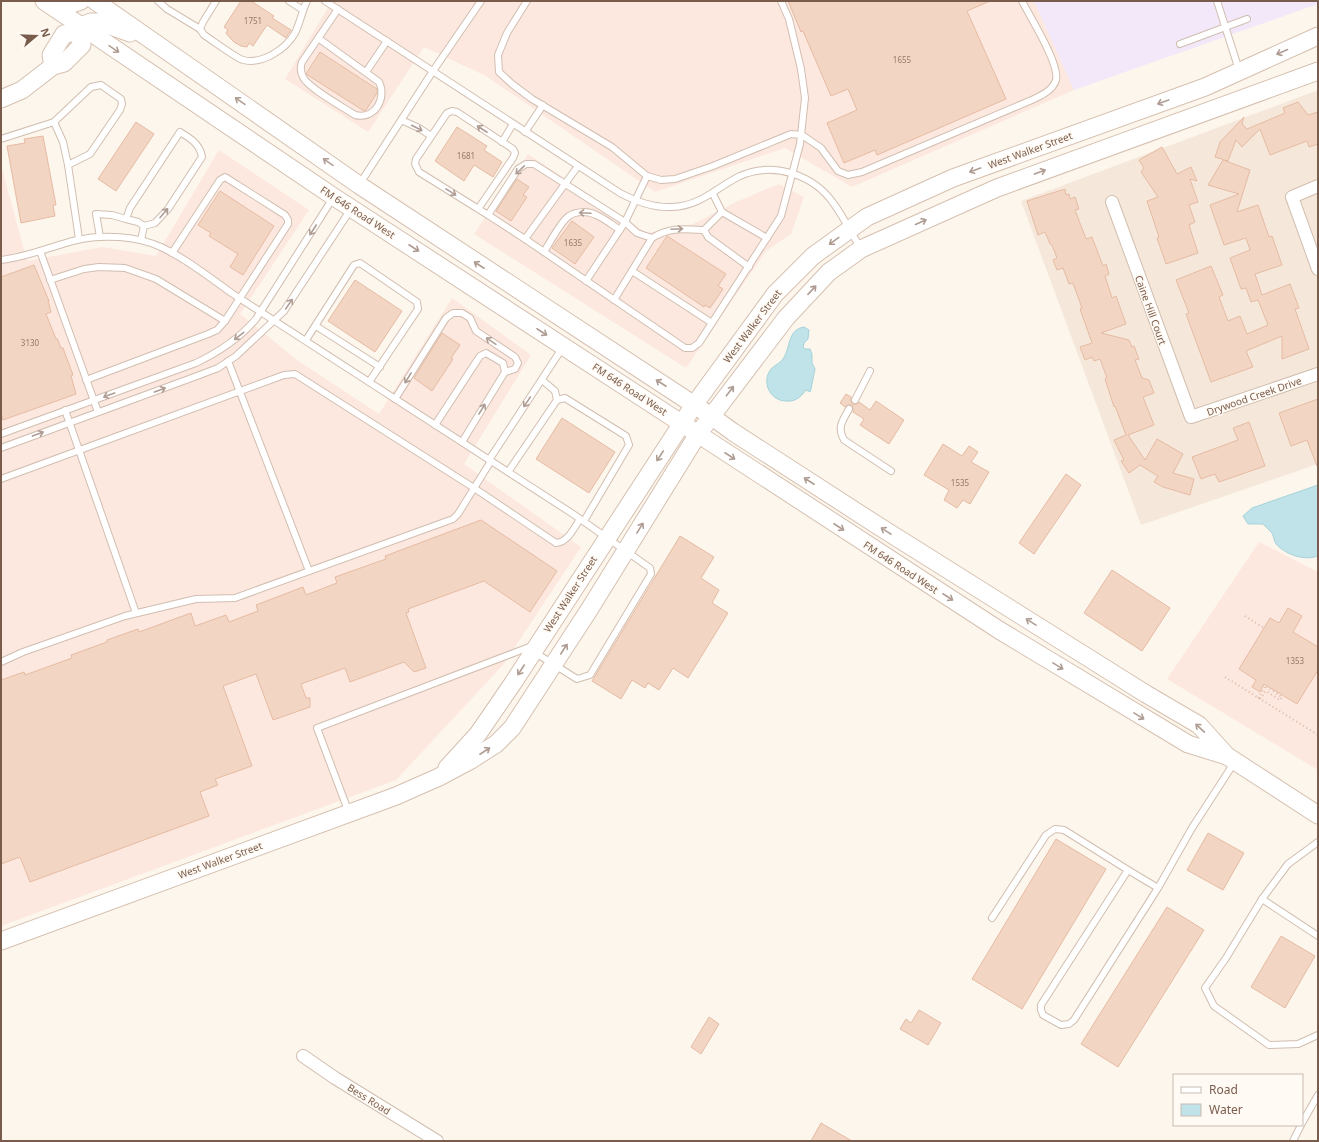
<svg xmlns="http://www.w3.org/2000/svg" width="1319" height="1142" font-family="'Noto Sans',sans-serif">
	<rect width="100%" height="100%" fill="#fdf6ec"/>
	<polygon fill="#f5e8da" points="1318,90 1318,464 1141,525 1021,201"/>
	<g fill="#fde8e0">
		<polygon points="332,1 1034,1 1074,90 852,187 785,148 655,192 486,76 424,47 368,132 285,79"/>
		<polygon points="219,150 309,210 240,314 297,360 379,414 452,298 531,355 464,464 581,547 503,665 396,780 1,926 1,165 27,261 102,247 156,256"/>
		<polygon points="528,154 647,233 693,224 736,202 779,184 804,197 791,234 766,251 686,368 474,234"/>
		<polygon points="1259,542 1318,572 1318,770 1167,679"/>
	</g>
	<polygon fill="#f3e8fa" points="1034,1 1318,1 1318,4 1074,90"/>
	<g fill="#bfe3e8" stroke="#a5d3da">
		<path d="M804,327L809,330L808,339L804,343L803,347L805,349H810L812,354V363L815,369L811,389L810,392L806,390C800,398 795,402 785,401C770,400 761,382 771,369C775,365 780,363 783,359C791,347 787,330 804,327Z"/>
		<path d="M1318,485V556C1304,561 1287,555 1277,545C1274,542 1274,537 1272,533C1269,530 1266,527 1263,524H1248L1243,516L1252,508Z"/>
	</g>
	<g fill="#f3d5c3" stroke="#e6bba3">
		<polygon points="241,1 251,1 274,16 272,18 291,30 287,36 286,38 267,25 253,46 249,43 247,47 241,46 234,42 230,38 226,33 228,30 224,27"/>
		<polygon points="788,1 990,1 967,11 1006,99 877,155 875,150 844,163 827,123 857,110 848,89 831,96 803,31 801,32"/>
		<polygon points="320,52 377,89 377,93 366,110 364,111 306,74"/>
		<polygon points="1298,102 1308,115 1318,112 1318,144 1309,147 1307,141 1270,155 1260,129 1242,147 1236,140 1228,161 1215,157 1220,142 1244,117 1242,124 1247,129 1285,113 1283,108"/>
		<polygon points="136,122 154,134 116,191 98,179"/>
		<polygon points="457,127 487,146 484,150 502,162 493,177 474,165 464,181 435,161"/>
		<polygon points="43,136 56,205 53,205 55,216 21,223 7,146 25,143 24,139"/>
		<polygon points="1162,147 1177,174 1191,167 1197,181 1190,179 1198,202 1189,205 1195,222 1189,225 1198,253 1166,264 1157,238 1159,237 1147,201 1158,197 1141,172 1144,168 1139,160"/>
		<polygon points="1223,160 1250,170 1237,212 1258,205 1269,237 1272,236 1282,265 1255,274 1262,295 1290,284 1299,308 1295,309 1309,349 1282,359 1282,336 1246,351 1253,367 1211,382 1186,314 1189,313 1176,280 1211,266 1223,295 1219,297 1228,321 1240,316 1247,334 1268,325 1258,300 1251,302 1246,288 1241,289 1230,258 1250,250 1246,238 1224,245 1210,205 1239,194 1208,185"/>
		<polygon points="517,179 529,187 523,195 527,197 511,221 496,211"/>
		<polygon points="1065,189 1066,195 1069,194 1070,199 1075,197 1079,209 1075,210 1086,239 1092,237 1103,266 1106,264 1109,274 1105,276 1112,298 1116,296 1126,324 1101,333 1129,340 1132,347 1134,346 1139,359 1135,360 1142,378 1149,380 1154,393 1143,397 1154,425 1128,435 1145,460 1157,439 1183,454 1173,473 1194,479 1190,495 1163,487 1154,482 1158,476 1140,465 1129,473 1121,461 1124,460 1114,440 1126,435 1115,406 1114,407 1105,379 1107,378 1100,359 1094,361 1092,357 1085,360 1080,347 1092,343 1080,309 1082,308 1073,283 1069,284 1063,268 1057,270 1053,260 1057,258 1052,245 1050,244 1045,232 1038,235 1027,201"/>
		<polygon points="220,191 274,226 243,275 230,267 238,254 209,236 211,233 198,225"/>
		<polygon points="572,221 594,237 575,264 552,248"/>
		<polygon points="667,236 726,274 718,286 723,289 710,308 705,305 704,307 646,268"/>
		<polygon points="34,265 49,301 48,301 51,312 46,314 56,339 57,338 61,348 63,348 73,375 71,376 76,394 3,420 1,414 1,277"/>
		<polygon points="355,280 402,311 375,352 328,321"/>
		<polygon points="442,333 460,345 451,358 453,359 432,391 414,378"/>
		<polygon points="846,394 851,397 851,401 853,404 857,404 859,402 870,410 876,401 904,420 889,444 860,425 864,419 853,412 853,409 852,405 849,405 845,407 840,403"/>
		<polygon points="1318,399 1318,466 1317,466 1307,440 1291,446 1279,413"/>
		<polygon points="562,418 615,452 589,493 536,459"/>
		<polygon points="1249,422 1265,466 1219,482 1215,474 1201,479 1192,457 1238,440 1233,428"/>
		<polygon points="943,444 962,456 969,446 978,452 971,462 989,472 970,504 963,500 957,508 944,500 949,490 924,475"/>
		<polygon points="1066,474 1081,485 1034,554 1019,543"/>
		<polygon points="481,520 557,571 530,612 484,581 408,609 409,612 406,613 426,668 414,672 404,662 350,682 345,668 301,684 306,698 310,698 310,707 273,720 256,674 223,686 252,766 215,779 218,785 200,792 209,816 30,882 20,857 1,864 1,680 24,672 25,675 72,658 71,655 107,642 107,640 138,629 139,632 191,613 195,626 226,615 229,622 258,611 256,605 303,587 306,595 337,583 335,577 386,559 385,556"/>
		<polygon points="680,536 714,557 701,578 719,590 712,603 728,613 688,678 673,668 659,690 648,683 645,688 632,680 621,699 592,681"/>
		<polygon points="1112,570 1170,608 1142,651 1084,613"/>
		<polygon points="1288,608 1302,616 1293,632 1318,647 1318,670 1297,704 1264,684 1260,692 1252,687 1256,680 1239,669 1270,618 1279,623"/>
		<polygon points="1208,833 1244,853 1223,890 1187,870"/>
		<polygon points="1056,839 1106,869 1022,1009 972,979"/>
		<polygon points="1167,907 1204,930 1118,1067 1081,1044"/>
		<polygon points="1281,936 1315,956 1285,1008 1251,987"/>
		<polygon points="919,1010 941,1023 928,1045 900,1029 906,1019 911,1023"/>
		<polygon points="709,1017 719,1024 701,1054 691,1047"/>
		<polygon points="821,1123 852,1141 811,1141"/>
	</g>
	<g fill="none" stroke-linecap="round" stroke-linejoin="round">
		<defs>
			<g id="lane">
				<polyline points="158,1 167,9 200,29"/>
				<path d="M216,1L203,22L200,29L204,35C212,40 236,58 243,60C262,65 286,49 295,33C300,23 302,11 307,1"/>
				<polyline points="289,1 303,10"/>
				<path d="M325,1L620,193C637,202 653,208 672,207C701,206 717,187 740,176C774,161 814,175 834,204C844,218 852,234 861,249"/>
				<path d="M527,1L507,33L498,55L499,72L512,84L532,99L612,147L647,176L661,180L675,179L713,166L791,134L802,135L821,148L838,171L848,175L862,172L1034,99C1042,95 1053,90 1056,80C1060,64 1030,17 1022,1"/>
				<polyline points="1217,1 1239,70"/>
				<path d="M318,38L379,82C387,98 375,120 355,115C343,107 308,88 303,77C300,71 300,67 302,62L338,9"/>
				<polyline points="1180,44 1247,19"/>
				<polyline points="366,72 387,41"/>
				<polyline points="401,120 419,128 431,136"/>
				<polyline points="54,122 63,142 68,165"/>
				<polyline points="525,132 543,105"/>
				<polyline points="1,139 54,122 91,87 101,85 121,99 122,104 120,110 90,154 68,165 79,239"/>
				<polyline points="502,142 513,124"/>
				<polyline points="578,166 525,239 685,348 692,348 699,343 781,216 800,144 805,98 801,69 789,19 781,1"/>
				<polyline points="359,185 433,71 481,1"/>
				<polyline points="713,194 722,212 767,238"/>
				<polyline points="478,209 513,158 515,153 513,149 457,112 452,111 447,113 416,159 415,164 419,172 488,215"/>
				<polyline points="722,212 704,230 708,237 749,267"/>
				<polyline points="100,237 96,214 112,215 126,219"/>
				<path d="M652,238C670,227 683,229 704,230"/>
				<polyline points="525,239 488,215 518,169 526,164 534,164 625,222 586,281"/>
				<path d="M141,240L144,226L155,223L168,209L202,157C200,144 190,138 180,132L130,208L126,219L138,222L144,226"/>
				<polyline points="40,251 98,412"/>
				<path d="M544,252C549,244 561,221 569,216C576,211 588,211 596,215C604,218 612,225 620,230"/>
				<path d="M1,260C28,257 52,246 77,240C103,234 137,236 161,247C187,259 210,278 233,294L573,514L650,568L651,574L590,675L577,679L534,652"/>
				<polyline points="632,271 712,323"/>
				<polyline points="50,280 84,269 99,267 125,268 156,279 225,321 288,224 288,220 285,215 225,177 220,180 172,253"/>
				<polyline points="614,300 652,238 637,233 625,222 647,176"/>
				<polyline points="316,326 380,367"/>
				<polyline points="306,340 354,265 360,263 417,302 418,309 369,382"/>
				<polyline points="228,361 309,571"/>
				<polyline points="86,380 208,334 217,330 225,321"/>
				<polyline points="542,380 555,391 557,400"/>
				<polyline points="395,399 446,318 453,313 462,313 470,318 476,331 515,357 518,363 515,369 505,372"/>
				<polyline points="855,400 870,371"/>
				<path d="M849,409C842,422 837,427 844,440L891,471"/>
				<polyline points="65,410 136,613"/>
				<polyline points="435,425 480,356 486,353 503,363 505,372 462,442"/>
				<path d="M1,434L196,363C219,352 240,338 256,319L333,198"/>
				<polyline points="1,448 197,376 218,368 236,356 284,311 351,209"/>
				<polyline points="489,460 563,347"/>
				<polyline points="508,472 557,400 565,398 626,436 629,445 584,521"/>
				<path d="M1,479L284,375L295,374L474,488L556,543C568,542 574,528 580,519"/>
				<polyline points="1,662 23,652 125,616 196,599 235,598 453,519 458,514 491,461"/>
				<polyline points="349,813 317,728 532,646"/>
				<polyline points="1318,842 1288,864 1262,899 1226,958 1205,988 1214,1006 1269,1045 1298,1044 1318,1035"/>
				<polyline points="1158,888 1128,870 1041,1005 1041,1010 1043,1015 1061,1025 1069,1024 1074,1020 1158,888 1192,828 1234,763"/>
				<polyline points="1262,899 1318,936"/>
				<polyline points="992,918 1046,835 1055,829 1064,830 1128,870"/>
				<polyline points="1302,1123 1318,1095"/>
				<polyline points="1293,1141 1301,1125"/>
			</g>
			<g id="street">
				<polyline points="1318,186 1292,197 1318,269"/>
				<polyline points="1112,202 1191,417 1318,374"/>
				<polyline points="303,1056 335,1078 437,1141"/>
			</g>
			<g id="secondary">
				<polyline points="44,1 334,197 999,630 1188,744 1227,756"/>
				<polyline points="59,1 72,4 81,1"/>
				<polyline points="95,1 359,185 711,416 733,432 880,527 1146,694 1199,725 1227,756 1318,815"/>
				<polyline points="53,66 51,55 64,34 78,32 86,24 91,22 99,22 130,33"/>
				<polyline points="1,99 22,90 53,66 64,63 82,45 78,32"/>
				<polyline points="447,768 478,734 513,683 694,405 775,294 813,256 867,217 953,178 1205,87 1318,36"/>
				<polyline points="1,941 396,796 439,777 471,760 496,744 512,728 589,610 698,434 786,318 829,272 861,249 997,188 1318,71"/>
			</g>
		</defs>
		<use href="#lane" stroke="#d1beb0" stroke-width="8"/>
		<use href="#street" stroke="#d1beb0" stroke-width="14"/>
		<use href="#secondary" stroke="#d6c0b0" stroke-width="19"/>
		<g stroke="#d9b8a5" stroke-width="2" stroke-dasharray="1 3" stroke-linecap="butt">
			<polyline points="1245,616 1264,628"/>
			<polyline points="1225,677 1318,735"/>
			<polyline points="1258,698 1266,685"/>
			<polyline points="1260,699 1266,691 1280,700 1282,697 1265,686"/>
		</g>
		<use href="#lane" stroke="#fff" stroke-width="6"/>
		<use href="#street" stroke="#fff" stroke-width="12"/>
		<use href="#secondary" stroke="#fff" stroke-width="17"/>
	</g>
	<defs><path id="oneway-shaft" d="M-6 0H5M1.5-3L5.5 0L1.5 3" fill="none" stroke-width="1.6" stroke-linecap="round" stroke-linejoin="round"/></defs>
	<g stroke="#af9d94">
		<use href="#oneway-shaft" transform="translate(114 49) rotate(34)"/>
		<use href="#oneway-shaft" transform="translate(1282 52) rotate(156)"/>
		<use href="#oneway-shaft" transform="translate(240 101) rotate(-145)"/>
		<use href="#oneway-shaft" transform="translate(1163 102) rotate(160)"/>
		<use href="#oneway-shaft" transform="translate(417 128) rotate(27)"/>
		<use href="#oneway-shaft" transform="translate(482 129) rotate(-147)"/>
		<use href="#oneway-shaft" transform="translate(328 162) rotate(-145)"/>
		<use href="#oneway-shaft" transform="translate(520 170) rotate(136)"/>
		<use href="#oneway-shaft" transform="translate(975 170) rotate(160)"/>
		<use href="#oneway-shaft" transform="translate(1040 172) rotate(-20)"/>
		<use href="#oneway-shaft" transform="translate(451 192) rotate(32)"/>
		<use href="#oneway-shaft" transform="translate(164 213) rotate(-49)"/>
		<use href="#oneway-shaft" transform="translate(585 213) rotate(-177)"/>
		<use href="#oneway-shaft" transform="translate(921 222) rotate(-24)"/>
		<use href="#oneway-shaft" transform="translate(677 229) rotate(-3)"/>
		<use href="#oneway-shaft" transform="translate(313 230) rotate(123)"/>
		<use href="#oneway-shaft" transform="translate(834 241) rotate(144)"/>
		<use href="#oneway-shaft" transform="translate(414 248) rotate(33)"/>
		<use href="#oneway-shaft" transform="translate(479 265) rotate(-147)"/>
		<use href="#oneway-shaft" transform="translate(812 290) rotate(-47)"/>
		<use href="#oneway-shaft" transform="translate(289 304) rotate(-56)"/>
		<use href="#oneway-shaft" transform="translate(542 332) rotate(33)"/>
		<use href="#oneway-shaft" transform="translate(239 336) rotate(142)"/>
		<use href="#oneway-shaft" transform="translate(491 341) rotate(-146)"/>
		<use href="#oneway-shaft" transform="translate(408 378) rotate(122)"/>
		<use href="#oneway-shaft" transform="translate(661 383) rotate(-147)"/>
		<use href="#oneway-shaft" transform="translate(160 390) rotate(-20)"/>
		<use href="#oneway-shaft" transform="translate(730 391) rotate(-53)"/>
		<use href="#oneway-shaft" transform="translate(109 395) rotate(160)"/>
		<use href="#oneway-shaft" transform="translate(527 402) rotate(124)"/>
		<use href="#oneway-shaft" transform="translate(482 409) rotate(-59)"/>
		<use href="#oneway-shaft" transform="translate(38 434) rotate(-20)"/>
		<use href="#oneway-shaft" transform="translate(660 456) rotate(123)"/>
		<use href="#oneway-shaft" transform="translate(730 456) rotate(33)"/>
		<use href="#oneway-shaft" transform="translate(809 481) rotate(-147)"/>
		<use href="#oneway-shaft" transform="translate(839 527) rotate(33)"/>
		<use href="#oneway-shaft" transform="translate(640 528) rotate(-58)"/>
		<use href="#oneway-shaft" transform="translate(886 531) rotate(-148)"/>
		<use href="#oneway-shaft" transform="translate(948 597) rotate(33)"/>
		<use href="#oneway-shaft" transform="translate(1031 622) rotate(-148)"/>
		<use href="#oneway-shaft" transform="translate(564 649) rotate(-57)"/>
		<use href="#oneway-shaft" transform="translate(1058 666) rotate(31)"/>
		<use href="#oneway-shaft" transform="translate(521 670) rotate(123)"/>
		<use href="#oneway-shaft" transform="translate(1139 716) rotate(31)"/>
		<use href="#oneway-shaft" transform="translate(1200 728) rotate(-137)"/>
		<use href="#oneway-shaft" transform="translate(485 751) rotate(-33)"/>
	</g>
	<g text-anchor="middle" stroke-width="3" stroke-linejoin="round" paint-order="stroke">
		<g font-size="8" fill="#987a6a">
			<text x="253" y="24">1751</text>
			<text x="902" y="63">1655</text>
			<text x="466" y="159">1681</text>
			<text x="573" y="246">1635</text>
			<text x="30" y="346">3130</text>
			<text x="960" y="486">1535</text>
			<text x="1295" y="664">1353</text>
		</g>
		<g font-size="10" fill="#7a5c4d" stroke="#fffaf3">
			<text transform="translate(1030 150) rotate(-20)" y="4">West Walker Street</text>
			<text transform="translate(358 212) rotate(33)" y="4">FM 646 Road West</text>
			<text transform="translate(1151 310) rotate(70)" y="4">Caine Hill Court</text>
			<text transform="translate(752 326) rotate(-53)" y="4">West Walker Street</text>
			<text transform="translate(630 389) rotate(33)" y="4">FM 646 Road West</text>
			<text transform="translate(1254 396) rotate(-19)" y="4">Drywood Creek Drive</text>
			<text transform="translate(901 567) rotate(33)" y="4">FM 646 Road West</text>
			<text transform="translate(570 594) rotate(-57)" y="4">West Walker Street</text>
			<text transform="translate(220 860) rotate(-20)" y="4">West Walker Street</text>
			<text transform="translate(369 1099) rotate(32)" y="4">Bess Road</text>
		</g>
	</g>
	<rect width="1319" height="1142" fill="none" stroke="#7a5c4d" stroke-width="4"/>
	<rect x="1173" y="1074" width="130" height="52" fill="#fffaf3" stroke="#cabbb1"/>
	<rect x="1181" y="1087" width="20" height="6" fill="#ffffff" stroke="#cabbb1"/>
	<text x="1209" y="1094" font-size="12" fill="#7a5c4d">Road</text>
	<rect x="1181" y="1104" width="20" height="12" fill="#bfe3e8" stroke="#cabbb1"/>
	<text x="1209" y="1114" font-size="12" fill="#7a5c4d">Water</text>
	<g transform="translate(36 36) rotate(71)" stroke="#fffaf3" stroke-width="3" paint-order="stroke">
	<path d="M0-3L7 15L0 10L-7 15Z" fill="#7a5c4d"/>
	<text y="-6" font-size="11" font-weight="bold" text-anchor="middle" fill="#7a5c4d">N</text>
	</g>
</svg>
